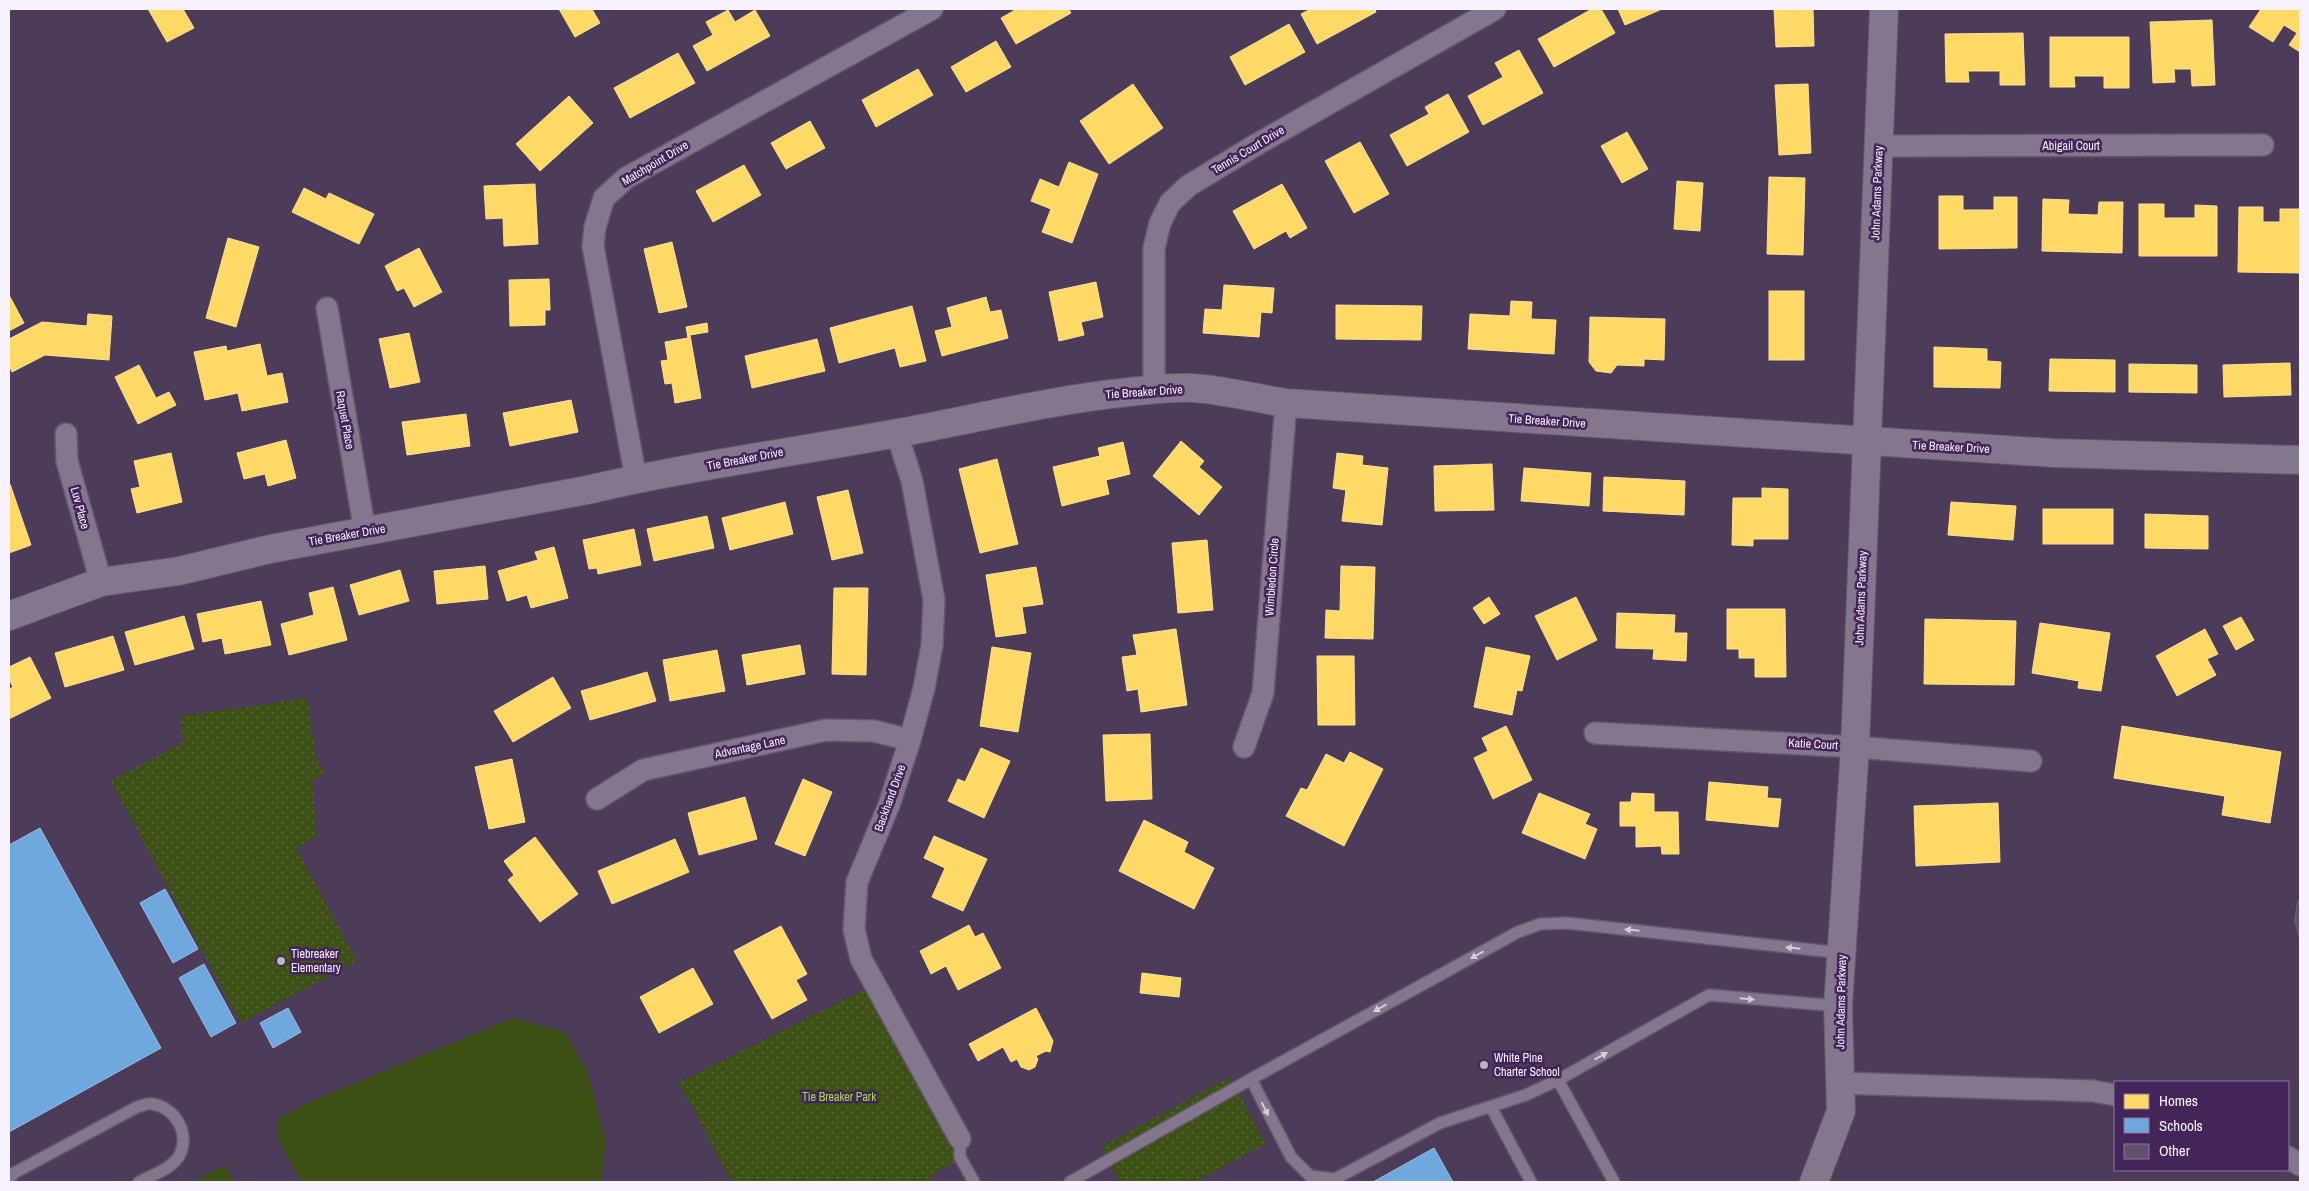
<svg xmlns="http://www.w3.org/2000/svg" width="2309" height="1191" font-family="'Archivo Narrow',sans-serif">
	<defs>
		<pattern id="park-dots" width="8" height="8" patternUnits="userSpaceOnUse" patternTransform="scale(1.25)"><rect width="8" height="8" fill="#3d5116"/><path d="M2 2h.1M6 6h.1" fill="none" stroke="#5a6a39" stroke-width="1.8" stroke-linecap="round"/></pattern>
	</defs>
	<rect width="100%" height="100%" fill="#4d3c59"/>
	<g fill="#3d5116">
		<polygon points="513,1018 565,1032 587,1070 606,1143 601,1182 301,1182 277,1138 277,1119 318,1098"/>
		<polygon points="225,1165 234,1182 194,1182"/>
	</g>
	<g fill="url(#park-dots)">
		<polygon points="307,698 316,758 324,774 312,781 317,837 296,848 357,961 241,1023 111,781 184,742 180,716"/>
		<polygon points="875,984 968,1155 930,1176 933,1182 732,1182 679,1082"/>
		<polygon points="1230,1077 1266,1144 1194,1182 1120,1182 1101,1147"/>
	</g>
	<g fill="#ffd966" stroke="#fde094">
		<polygon points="148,9 183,9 194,28 167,42"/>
		<polygon points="559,9 592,9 600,23 575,37"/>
		<polygon points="1017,9 1069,9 1071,13 1016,44 1001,18"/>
		<polygon points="1311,9 1375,9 1376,12 1317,44 1301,14"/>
		<polygon points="1592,9 1601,9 1615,33 1554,67 1538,39"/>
		<polygon points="1618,9 1662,9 1625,25"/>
		<polygon points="1774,9 1813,9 1814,46 1776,47"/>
		<polygon points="2261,9 2300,9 2300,52 2289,45 2297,33 2284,25 2273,42 2249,27"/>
		<polygon points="728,10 735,22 755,10 770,36 707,71 693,46 713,35 706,22"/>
		<polygon points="2212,20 2215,85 2192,86 2191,69 2174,69 2175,82 2153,83 2150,22"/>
		<polygon points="1289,24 1305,52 1245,85 1230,57"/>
		<polygon points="2023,33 2025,85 2000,85 2000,71 1968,71 1969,82 1946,82 1945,34"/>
		<polygon points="2050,37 2129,37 2129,88 2104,88 2104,76 2074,76 2075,87 2050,87"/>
		<polygon points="996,41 1011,67 966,92 951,67"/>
		<polygon points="1519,50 1543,93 1483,125 1468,96 1503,77 1495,63"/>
		<polygon points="678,53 695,83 630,118 614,88"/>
		<polygon points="918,69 933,95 876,127 862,100"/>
		<polygon points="1133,84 1163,128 1109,164 1080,121"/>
		<polygon points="1808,84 1811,153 1779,155 1775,85"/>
		<polygon points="1448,94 1469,132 1407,166 1390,135 1429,114 1425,107"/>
		<polygon points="569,96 593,123 540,171 516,144"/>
		<polygon points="810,121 825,148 786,169 771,143"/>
		<polygon points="1627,132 1648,169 1622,183 1601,146"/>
		<polygon points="1360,142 1389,194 1354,213 1325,161"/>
		<polygon points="1069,162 1098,174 1072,243 1042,232 1051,209 1031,201 1040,179 1059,187"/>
		<polygon points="744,165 761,195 713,222 696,191"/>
		<polygon points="1769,177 1805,178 1803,255 1767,254"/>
		<polygon points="1677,181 1703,183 1700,231 1674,229"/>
		<polygon points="535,184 538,244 504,246 503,218 486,219 484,186"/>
		<polygon points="1282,184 1307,228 1290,238 1286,231 1254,249 1233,211"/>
		<polygon points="304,188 326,199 329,193 374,214 359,244 292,212"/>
		<polygon points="1939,196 1963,196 1963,210 1994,210 1994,197 2017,197 2017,248 1939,249"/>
		<polygon points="2043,199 2069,200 2068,214 2098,215 2099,202 2123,202 2122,253 2042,251"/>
		<polygon points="2139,204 2164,204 2164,218 2195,218 2195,205 2217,206 2217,256 2139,256"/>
		<polygon points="2239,207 2263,207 2263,222 2280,222 2280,209 2300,209 2300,273 2238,272"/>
		<polygon points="228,238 259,247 236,327 206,318"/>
		<polygon points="672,242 687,307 659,313 644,249"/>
		<polygon points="419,248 442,292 414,307 404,288 397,291 385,266"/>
		<polygon points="549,279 550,310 545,310 545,325 510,326 509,280"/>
		<polygon points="1096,282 1103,317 1081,322 1084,335 1059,341 1049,292"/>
		<polygon points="1224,285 1274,288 1272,313 1261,312 1259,337 1203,333 1205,309 1222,310"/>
		<rect x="1769" y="291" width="35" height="69"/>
		<polygon points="9,295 24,323 9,331"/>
		<polygon points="986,297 990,312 1001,310 1008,338 942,356 935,331 952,327 947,308"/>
		<polygon points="1511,301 1532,302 1531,319 1556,320 1554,354 1468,349 1470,314 1510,316"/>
		<polygon points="1336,305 1422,306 1421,340 1336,339"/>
		<polygon points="912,306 926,361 900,367 895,348 839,363 830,328"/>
		<polygon points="88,314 112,316 109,360 45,355 12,372 9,365 9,339 42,322 87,326"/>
		<polygon points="1590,317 1665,319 1664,360 1644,359 1644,366 1617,365 1611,373 1596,371 1589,362"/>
		<polygon points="707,323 708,332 690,335 701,398 675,403 672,383 665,384 661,361 668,360 665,342 688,338 686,327"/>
		<polygon points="409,333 420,382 390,388 379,339"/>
		<polygon points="817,339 825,371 752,388 745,356"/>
		<polygon points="260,344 267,376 282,373 288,402 242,411 238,393 205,400 194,352 226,346 227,351"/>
		<polygon points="1934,347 1987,349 1987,361 2001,362 2000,388 1934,387"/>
		<polygon points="2050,359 2115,360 2115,392 2049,391"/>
		<polygon points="2290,363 2291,395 2224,397 2223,365"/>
		<polygon points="2129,364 2197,365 2197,393 2129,392"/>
		<polygon points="139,365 156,398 169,392 176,405 138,424 115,377"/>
		<polygon points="571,400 578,432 510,446 503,413"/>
		<polygon points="466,414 470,446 407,455 402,422"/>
		<polygon points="286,440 296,478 268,486 265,474 244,479 237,453"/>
		<polygon points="1181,441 1204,461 1199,467 1222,487 1199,515 1153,476"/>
		<polygon points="1123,442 1130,474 1106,480 1109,494 1062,506 1053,467 1100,456 1098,448"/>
		<polygon points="171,453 182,502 137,513 131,489 140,487 134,461"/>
		<polygon points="1337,453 1363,456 1362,465 1388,468 1382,525 1342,521 1346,490 1333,488"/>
		<polygon points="997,459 1018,544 980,553 959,469"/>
		<polygon points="1492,464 1494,510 1435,511 1434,466"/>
		<polygon points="1524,468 1591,473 1589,506 1521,501"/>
		<polygon points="1604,477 1685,481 1684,515 1603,511"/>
		<polygon points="9,484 10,484 31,545 9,553"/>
		<polygon points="1762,488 1788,489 1788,539 1753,539 1753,546 1732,545 1733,498 1762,498"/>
		<polygon points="848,490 863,553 832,560 817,497"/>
		<polygon points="785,502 793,534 730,550 722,518"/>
		<polygon points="1951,502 2016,506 2013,540 1948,535"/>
		<rect x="2043" y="509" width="70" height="35"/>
		<polygon points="2145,514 2208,516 2208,549 2145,548"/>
		<polygon points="707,516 714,548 654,561 647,529"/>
		<polygon points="634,529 641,565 598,574 597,568 589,569 583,540"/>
		<polygon points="1207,540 1213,610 1178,613 1172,543"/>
		<polygon points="554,547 568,598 531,608 527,595 507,601 498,571 538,560 535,552"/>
		<polygon points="485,566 488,599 437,604 434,571"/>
		<polygon points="1341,566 1375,567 1373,639 1325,638 1326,610 1340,611"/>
		<polygon points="1036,567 1043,604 1022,607 1026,633 996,637 986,575"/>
		<polygon points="400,570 409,601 359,615 350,585"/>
		<polygon points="333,587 347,640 289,655 281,624 314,615 309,593"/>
		<polygon points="834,588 868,588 866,675 832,674"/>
		<polygon points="1489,597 1500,614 1484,624 1473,608"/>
		<polygon points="1576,597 1597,640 1557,660 1535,616"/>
		<polygon points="261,601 271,645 225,654 222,638 203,642 197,614"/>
		<polygon points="1727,609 1785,609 1786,677 1755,677 1755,658 1739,658 1739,649 1727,649"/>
		<polygon points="1617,613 1675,615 1674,633 1687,633 1686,661 1653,659 1654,649 1616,648"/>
		<polygon points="184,616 194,649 135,665 125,632"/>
		<polygon points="2241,617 2254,640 2236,650 2223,626"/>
		<polygon points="1925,619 2016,621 2014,685 1924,684"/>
		<polygon points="2040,623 2110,633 2101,691 2078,688 2079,681 2032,673"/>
		<polygon points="1176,629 1187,705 1141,712 1138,689 1127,691 1122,657 1137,655 1133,635"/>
		<polygon points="2205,629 2218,654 2207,659 2216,675 2177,696 2156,656"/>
		<polygon points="113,636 124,670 65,687 55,653"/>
		<polygon points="800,645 805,674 747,685 742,655"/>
		<polygon points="992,647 1031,653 1018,732 980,726"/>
		<polygon points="1486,647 1530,656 1522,691 1517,690 1512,715 1474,707"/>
		<polygon points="717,650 725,691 670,701 663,660"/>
		<polygon points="1317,656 1354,656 1355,725 1318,725"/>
		<polygon points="30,657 51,698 9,719 9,689 13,687 9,679 9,667"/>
		<polygon points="647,672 656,701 590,720 581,691"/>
		<polygon points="553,677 571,708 513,742 494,711"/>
		<polygon points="1506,726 1532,780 1493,799 1474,758 1488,751 1482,738"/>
		<polygon points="2122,726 2281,752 2270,823 2222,815 2225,796 2114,778"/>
		<polygon points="1150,734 1152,799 1106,801 1103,735"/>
		<polygon points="981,748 1010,761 984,818 948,801 958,779 965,782"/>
		<polygon points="1350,752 1383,769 1344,846 1286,816 1301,788 1307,790 1326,754 1344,763"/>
		<polygon points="512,759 525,822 489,829 475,767"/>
		<polygon points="803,779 832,792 805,856 775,844"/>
		<polygon points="1709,782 1768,787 1767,798 1781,799 1778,827 1706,820"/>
		<polygon points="1539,793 1590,814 1585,824 1597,829 1585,859 1522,833"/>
		<polygon points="1632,793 1654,794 1654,812 1678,812 1679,854 1662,854 1661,846 1636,847 1636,826 1620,826 1620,802 1631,802"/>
		<polygon points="745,797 757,839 699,855 688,813"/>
		<polygon points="1998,803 2000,862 1916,866 1914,806"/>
		<polygon points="1144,820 1188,842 1184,852 1214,868 1194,909 1119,871"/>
		<polygon points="934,836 987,859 963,911 932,897 945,868 924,858"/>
		<polygon points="535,837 578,894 540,922 508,880 514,875 504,861"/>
		<polygon points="675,839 689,872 612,904 598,871"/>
		<polygon points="969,925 975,937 983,933 1001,968 958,990 946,966 931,974 920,951"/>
		<polygon points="781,926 807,974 796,980 807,1000 772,1019 734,951"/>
		<polygon points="693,968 713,1004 659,1033 640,997"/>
		<polygon points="1142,973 1181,978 1179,997 1140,993"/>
		<polygon points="1036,1008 1053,1041 1050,1052 1046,1051 1036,1056 1038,1059 1035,1067 1029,1070 1021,1067 1017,1059 1011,1062 1003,1047 978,1061 969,1044"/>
	</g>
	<g fill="#6fa8dc" stroke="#98bee6">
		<polygon points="40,828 161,1048 9,1132 9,845"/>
		<polygon points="165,889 198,949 173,963 140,903"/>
		<polygon points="204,964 236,1023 211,1037 179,978"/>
		<polygon points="288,1008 301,1032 273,1048 260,1023"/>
		<polygon points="1434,1148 1453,1182 1373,1182"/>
	</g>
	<polygon fill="#62506e" stroke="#71647b" points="2300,897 2300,940 2295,921 2297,905"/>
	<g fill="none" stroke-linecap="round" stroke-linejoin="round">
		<defs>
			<g id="lane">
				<polyline points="1838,1006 1709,995 1558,1080 1526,1095 1440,1123 1335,1179 1310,1176 1291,1157 1251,1079 1518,932 1540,924 1567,923 1842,953"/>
				<polyline points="1558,1080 1614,1182"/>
				<polyline points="1491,1107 1531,1182"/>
				<polyline points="960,1139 960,1157 974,1182"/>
				<path d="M9,1179L14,1173L137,1107C142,1106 147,1103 152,1104C175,1107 190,1133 180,1154C174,1168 152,1175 139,1182"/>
				<polyline points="1070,1182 1251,1079"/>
			</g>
			<g id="street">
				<polyline points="1879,146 2263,145"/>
				<polyline points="327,308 365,532"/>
				<polyline points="1154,390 1154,248 1160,223 1170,203 1188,186 1254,146 1495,9"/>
				<polyline points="66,434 67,461 101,582"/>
				<polyline points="897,434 912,481 934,600 932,645 924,688 910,740 889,805 857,882 854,929 861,959 960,1139"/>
				<polyline points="636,479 593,246 595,227 604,198 626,178 932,9"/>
				<polyline points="1595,733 1855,747 2031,761"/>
				<polyline points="1244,747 1263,693 1286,403"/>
				<polyline points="597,799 643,770 826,730 874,731 910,740"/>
				<polyline points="1840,1083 2093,1091 2115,1095"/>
				<polyline points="2288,1157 2300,1165"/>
			</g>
			<g id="secondary">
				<path d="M9,616L101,582L179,571L270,549L587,490C690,466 795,452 898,433C975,419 1051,400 1129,392C1149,390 1172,387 1193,388C1224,390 1255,398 1286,403L2054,453L2300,460"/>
				<polyline points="1814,1182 1841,1111 1838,1006 1855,747 1884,9"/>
			</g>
		</defs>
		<use href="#lane" stroke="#62576c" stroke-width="14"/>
		<use href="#street" stroke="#62576c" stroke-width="24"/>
		<use href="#secondary" stroke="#62576c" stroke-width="30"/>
		<use href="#lane" stroke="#83768d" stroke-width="11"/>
		<use href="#street" stroke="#83768d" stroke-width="21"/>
		<use href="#secondary" stroke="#83768d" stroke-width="28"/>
	</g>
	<defs><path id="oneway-solid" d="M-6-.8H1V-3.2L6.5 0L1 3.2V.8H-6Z" transform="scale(1.25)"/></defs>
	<g fill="#d5ccdc">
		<use href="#oneway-solid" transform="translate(1632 930) rotate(-174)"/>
		<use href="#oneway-solid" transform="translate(1793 948) rotate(-174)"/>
		<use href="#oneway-solid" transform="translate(1477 955) rotate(151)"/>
		<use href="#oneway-solid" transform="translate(1747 999) rotate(5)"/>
		<use href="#oneway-solid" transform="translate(1380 1008) rotate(151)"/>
		<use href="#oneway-solid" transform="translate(1601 1056) rotate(-29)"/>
		<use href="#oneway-solid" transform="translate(1265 1109) rotate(63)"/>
	</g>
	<g fill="#bcb2c4" stroke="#43255a" stroke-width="2">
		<circle cx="281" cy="961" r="5"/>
		<circle cx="1484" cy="1065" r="5"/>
	</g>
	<g text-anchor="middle" stroke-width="5" stroke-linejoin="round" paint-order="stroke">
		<g font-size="12" fill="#f8f1fe" stroke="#43255a">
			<text x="2071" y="150">Abigail Court</text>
			<text transform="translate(1248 150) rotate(-31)" y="4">Tennis Court Drive</text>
			<text transform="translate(655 163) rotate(-31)" y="4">Matchpoint Drive</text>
			<text transform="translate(1877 193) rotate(-88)" y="4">John Adams Parkway</text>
			<text transform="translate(1144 392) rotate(-4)" y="4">Tie Breaker Drive</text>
			<text transform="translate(345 420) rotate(80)" y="4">Raquet Place</text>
			<text transform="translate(1547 421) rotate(4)" y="4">Tie Breaker Drive</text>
			<text transform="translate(1951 447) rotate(3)" y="4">Tie Breaker Drive</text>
			<text transform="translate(745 459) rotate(-11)" y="4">Tie Breaker Drive</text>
			<text transform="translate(80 508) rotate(75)" y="4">Luv Place</text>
			<text transform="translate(347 535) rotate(-10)" y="4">Tie Breaker Drive</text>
			<text transform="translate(1272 577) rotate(-86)" y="4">Wimbledon Circle</text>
			<text transform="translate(1861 598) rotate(-88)" y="4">John Adams Parkway</text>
			<text transform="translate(1813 744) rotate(3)" y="4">Katie Court</text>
			<text transform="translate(750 747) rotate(-12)" y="4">Advantage Lane</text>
			<text transform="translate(890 798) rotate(-70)" y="4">Backhand Drive</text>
			<text transform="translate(1841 1002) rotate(-89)" y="4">John Adams Parkway</text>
		</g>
		<g font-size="12" fill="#f8f1fe" stroke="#43255a" text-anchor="start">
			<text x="291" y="958">Tiebreaker<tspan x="291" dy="14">Elementary</tspan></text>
			<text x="1494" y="1062">White Pine<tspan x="1494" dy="14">Charter School</tspan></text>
		</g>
		<g font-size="12" fill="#a4df4a" stroke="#43255a">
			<text x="839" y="1101">Tie Breaker Park</text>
		</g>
	</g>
	<rect width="2309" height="1191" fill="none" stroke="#f8f1fe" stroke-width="20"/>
	<rect x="2114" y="1081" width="175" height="90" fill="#43255a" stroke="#8b779c"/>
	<rect x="2124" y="1094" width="25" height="15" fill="#ffd966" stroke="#8b779c"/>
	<text x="2159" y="1106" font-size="15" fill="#f8f1fe">Homes</text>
	<rect x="2124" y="1118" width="25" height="15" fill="#6fa8dc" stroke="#8b779c"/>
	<text x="2159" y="1131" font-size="15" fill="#f8f1fe">Schools</text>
	<rect x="2124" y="1144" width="25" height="15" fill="#62506e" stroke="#8b779c"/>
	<text x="2159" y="1156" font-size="15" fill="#f8f1fe">Other</text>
</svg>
